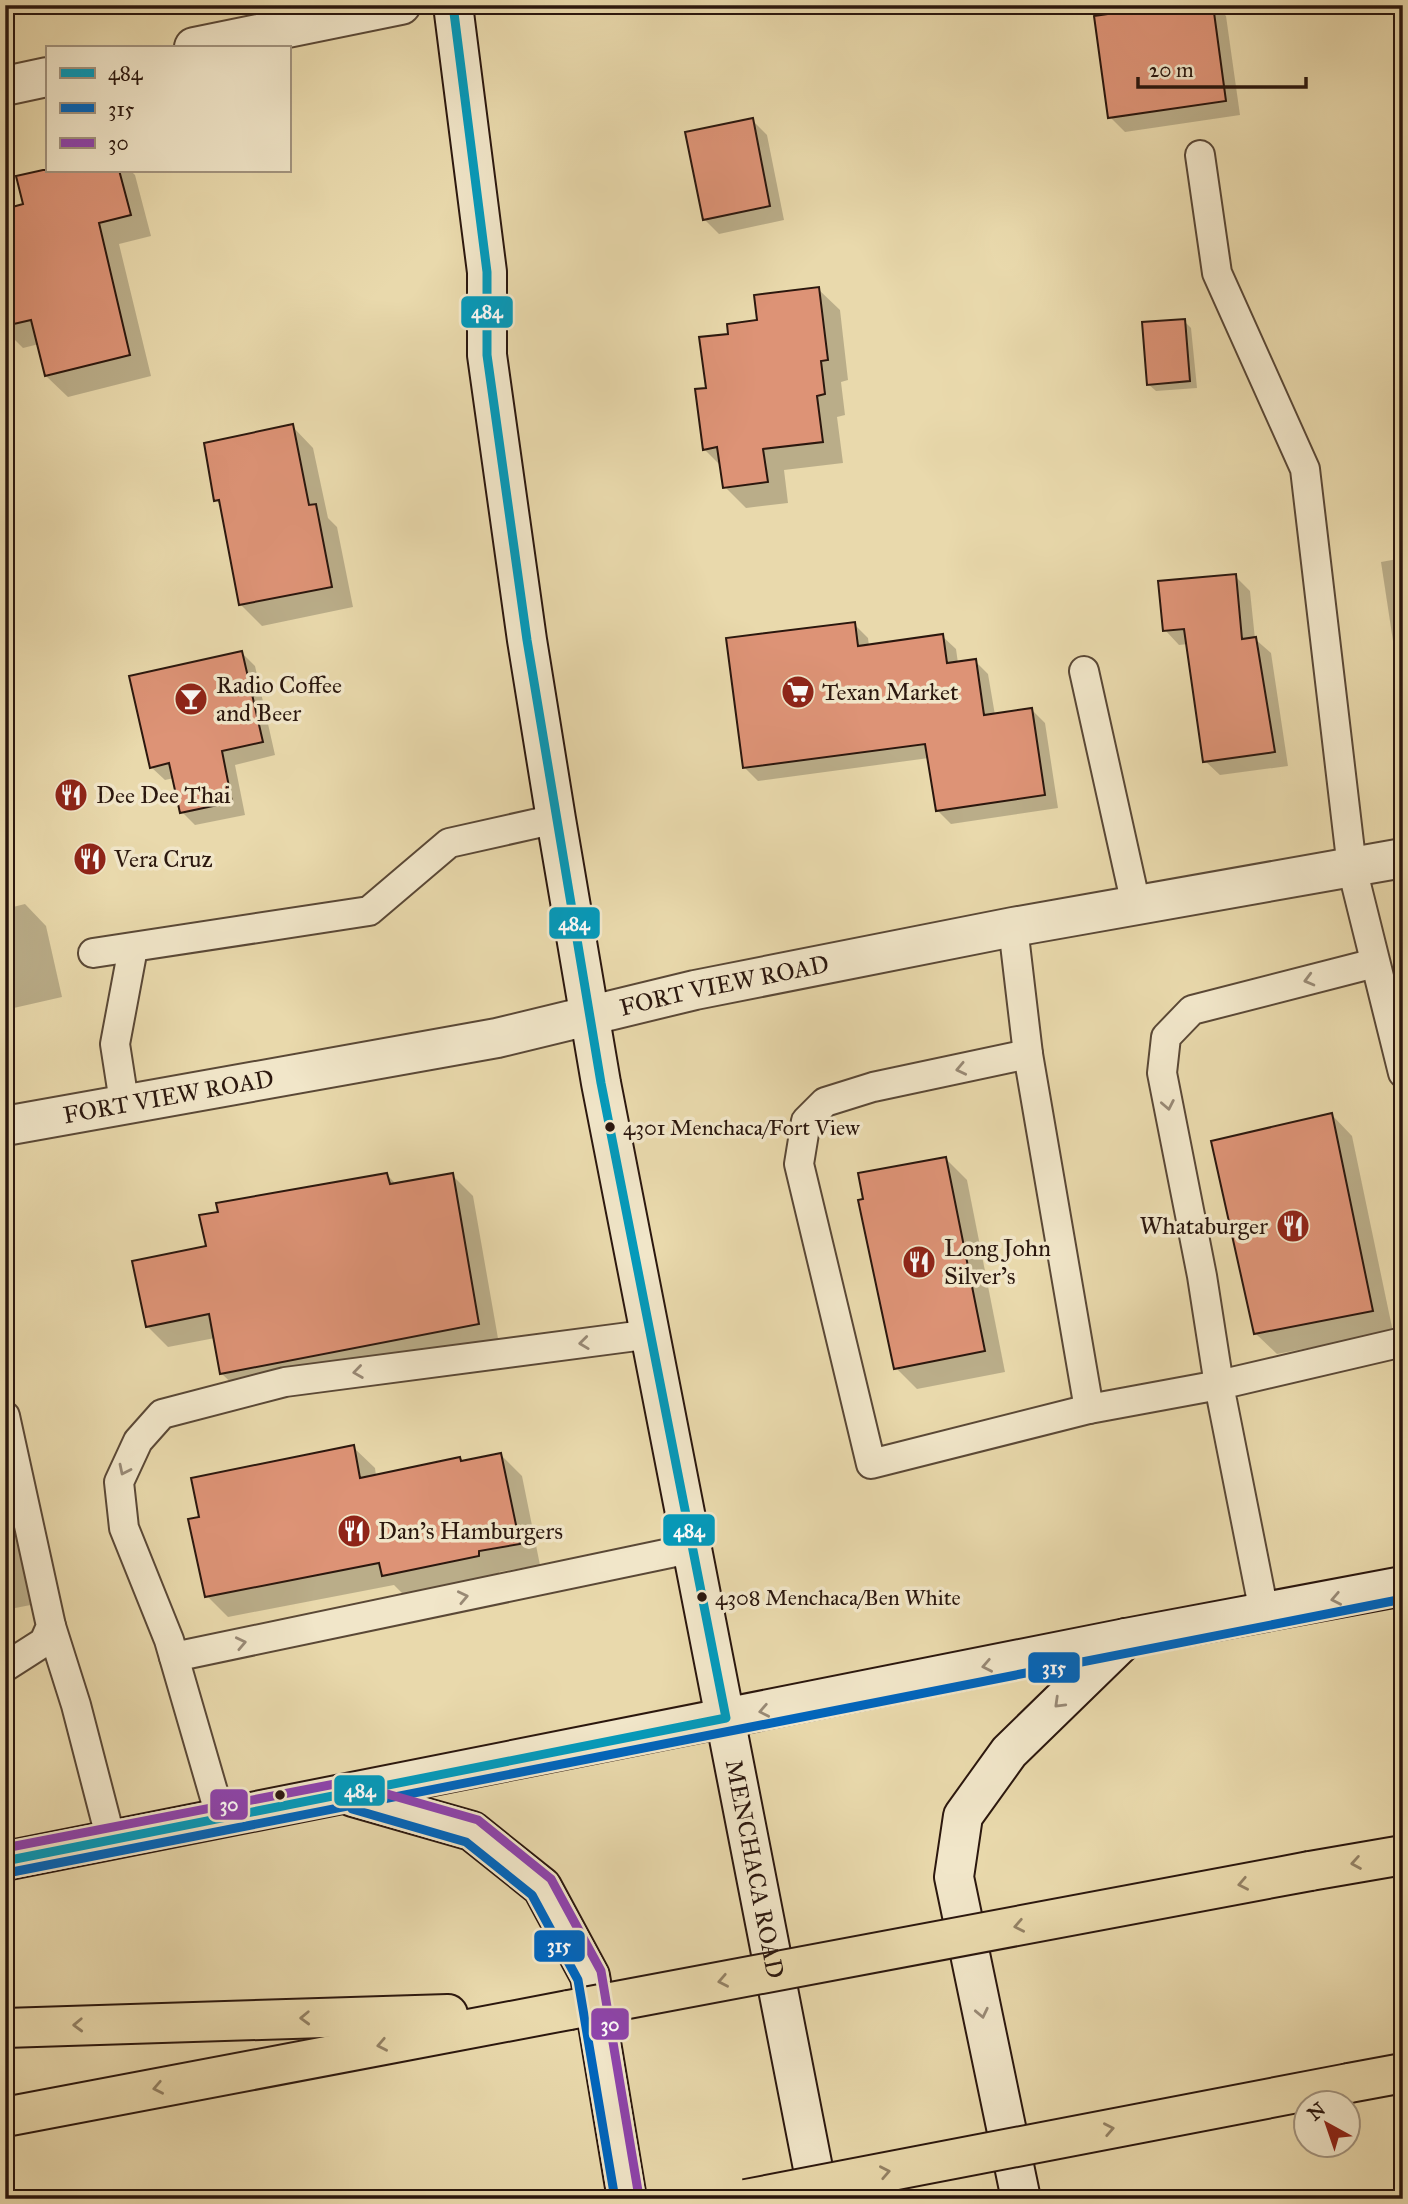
<svg xmlns="http://www.w3.org/2000/svg" width="1408" height="2204" font-family="'IM FELL Great Primer',serif">
	<rect width="100%" height="100%" fill="#e9d9ac"/>
	<filter id="stains"><feTurbulence type="fractalNoise" baseFrequency=".00286" numOctaves="4"/><feColorMatrix values="0 0 0 0 .2 0 0 0 0 .09 0 0 0 0 .02 0 0 0 .5 -.17"/></filter>
	<radialGradient id="worn" r=".72"><stop offset=".6" stop-color="#630" stop-opacity="0"/><stop offset="1" stop-color="#630" stop-opacity=".3"/></radialGradient>
	<g fill="#0003">
		<polygon points="1183,5 1215,5 1226,16 1240,115 1125,132 1110,117"/>
		<polygon points="752,120 767,135 784,220 719,234 704,219"/>
		<polygon points="50,170 130,170 135,175 151,236 119,244 151,376 68,397 46,376 39,344 23,348 5,330 5,211 25,206 18,178"/>
		<polygon points="818,289 840,310 848,380 841,382 845,415 837,417 843,463 784,470 788,503 746,508 725,487 722,467 704,449 708,389 730,335"/>
		<polygon points="1184,321 1191,328 1197,388 1156,391 1148,384"/>
		<polygon points="292,426 313,448 328,518 337,527 353,607 262,626 240,604 221,506 216,500"/>
		<polygon points="1403,558 1403,707 1381,562"/>
		<polygon points="1235,576 1250,591 1255,639 1271,653 1288,766 1220,775 1205,761 1188,644 1179,645 1165,630"/>
		<polygon points="854,624 868,638 869,646 942,636 956,649 958,663 975,661 988,674 995,715 1032,710 1045,723 1058,808 951,824 937,810 929,758 758,781 744,767"/>
		<polygon points="242,653 255,666 275,755 235,765 245,815 195,825 182,812 174,778 165,780 151,767"/>
		<polygon points="25,904 46,926 62,997 5,1010 5,909"/>
		<polygon points="1331,1114 1352,1136 1393,1332 1277,1354 1255,1333"/>
		<polygon points="946,1159 967,1180 1005,1372 917,1389 896,1368"/>
		<polygon points="387,1175 396,1184 452,1175 473,1196 499,1344 243,1394 222,1374 215,1338 168,1347 147,1326 208,1247"/>
		<polygon points="353,1447 375,1468 376,1476 460,1459 463,1463 501,1455 522,1476 540,1565 499,1572 500,1577 405,1596 394,1585 228,1617 207,1596 201,1518"/>
		<polygon points="5,1485 21,1501 41,1603 5,1610"/>
	</g>
	<g fill="#dd9376" stroke="#2b170e" stroke-width="2">
		<polygon points="1170,5 1213,5 1226,101 1108,118 1094,16"/>
		<polygon points="753,118 770,206 703,220 685,132"/>
		<polygon points="43,170 119,170 131,215 99,223 130,355 45,376 31,320 5,326 5,209 23,204 16,176"/>
		<polygon points="819,287 828,360 821,361 825,394 817,396 823,442 763,449 768,482 723,488 717,447 703,450 695,389 706,388 699,337 728,334 727,324 757,320 754,295"/>
		<polygon points="1185,319 1190,381 1147,385 1142,322"/>
		<polygon points="293,424 309,505 316,504 332,587 239,605 219,500 214,501 204,443"/>
		<polygon points="1236,574 1242,639 1256,637 1275,752 1203,762 1184,629 1163,631 1158,581"/>
		<polygon points="855,622 858,646 943,634 947,663 976,659 984,715 1032,708 1045,795 936,811 925,744 743,768 726,638"/>
		<polygon points="242,651 263,742 222,751 232,802 180,813 169,763 150,768 129,676"/>
		<polygon points="1332,1113 1373,1311 1254,1334 1211,1141"/>
		<polygon points="946,1157 985,1351 894,1369 858,1200 863,1199 858,1173"/>
		<polygon points="387,1173 390,1184 453,1173 479,1324 220,1374 209,1314 146,1327 132,1261 206,1246 199,1215 218,1212 216,1203"/>
		<polygon points="354,1445 360,1478 460,1457 461,1461 501,1453 520,1544 479,1551 479,1556 382,1576 379,1563 205,1597 188,1519 199,1517 191,1478"/>
	</g>
	<g fill="none" stroke-linecap="round" stroke-linejoin="round">
		<defs>
			<g id="service">
				<polyline points="1200,155 1217,273 1305,469 1352,868 1403,1073"/>
				<polyline points="1084,671 1136,905"/>
				<polyline points="1013,927 1028,1054 1089,1409 1219,1385 1202,1276 1162,1073 1166,1037 1192,1010 1375,963"/>
				<polyline points="93,953 369,911 449,843 556,819"/>
				<polyline points="1028,1054 873,1087 825,1102 806,1121 799,1164 871,1464 1089,1409"/>
				<polyline points="124,1102 115,1044 133,948"/>
				<polyline points="5,1416 51,1626 44,1642 5,1667"/>
				<polyline points="1264,1612 1219,1385 1403,1342"/>
				<polyline points="51,1626 76,1705 111,1840"/>
				<polyline points="174,1657 694,1548"/>
				<polyline points="221,1819 169,1640 124,1528 119,1482 138,1441 162,1414 285,1382 652,1334"/>
			</g>
			<g id="minor">
				<polyline points="194,47 401,5"/>
				<polyline points="5,86 47,77"/>
				<path id="s1" d="M5,1126L497,1038L695,990L1013,927L1403,858"/>
			</g>
			<g id="secondary">
				<path id="s2" d="M453,5L487,272V355L527,640L556,819L601,1083L819,2199"/>
				<polyline points="353,1797 472,1831 542,1887 590,1976 627,2199"/>
				<polyline points="5,1861 1126,1638 1403,1586"/>
				<polyline points="1021,2199 954,1877 963,1816 1009,1752 1126,1638"/>
			</g>
			<g id="motorway">
				<polyline points="1310,1871 1403,1855"/>
				<polyline points="5,2028 448,2014"/>
				<polyline points="1349,2083 1403,2073"/>
				<polyline points="5,2117 569,2010"/>
			</g>
		</defs>
		<use href="#service" stroke="#5a4836" stroke-width="32"/>
		<use href="#minor" stroke="#5a4836" stroke-width="42"/>
		<use href="#secondary" stroke="#2b170e" stroke-width="42"/>
		<use href="#motorway" stroke="#2b170e" stroke-width="42"/>
		<use href="#service" stroke="#f1e6c9" stroke-width="28"/>
		<use href="#minor" stroke="#f1e6c9" stroke-width="38"/>
		<use href="#secondary" stroke="#f1e6c9" stroke-width="38"/>
		<use href="#motorway" stroke="#e9d9ac" stroke-width="38"/>
		<defs>
			<g id="motorway-bridge">
				<polyline points="569,2010 1310,1871"/>
				<polyline points="746,2199 1349,2083"/>
			</g>
		</defs>
		<use href="#motorway-bridge" stroke="#2b170e" stroke-width="42" stroke-linecap="butt"/>
		<use href="#motorway-bridge" stroke="#e9d9ac" stroke-width="38"/>
		<defs>
			<polyline id="bus-1" points="5,1861 726,1718 601,1083 527,640 487,355 487,272 453,5"/>
			<g id="bus-2">
				<polyline points="352,1809 466,1842 532,1895 578,1980 615,2199"/>
				<polyline points="7,1873 1403,1599"/>
			</g>
			<polyline id="bus-3" points="5,1848 345,1782 478,1820 551,1879 601,1971 639,2197"/>
		</defs>
		<use href="#bus-1" stroke="#f1e6c9" stroke-width="14"/>
		<use href="#bus-2" stroke="#f1e6c9" stroke-width="14"/>
		<use href="#bus-3" stroke="#f1e6c9" stroke-width="14"/>
		<use href="#bus-1" stroke="#049abb" stroke-width="9"/>
		<use href="#bus-2" stroke="#0065bd" stroke-width="9"/>
		<use href="#bus-3" stroke="#8e44ad" stroke-width="9"/>
	</g>
	<defs><path id="oneway-chevron" d="M-2-3.5L2.5 0L-2 3.5" fill="none" stroke-width="1.6" stroke-linecap="round" stroke-linejoin="round" transform="scale(1.75)"/></defs>
	<g stroke="#988975">
		<use href="#oneway-chevron" transform="translate(1309 980) rotate(165)"/>
		<use href="#oneway-chevron" transform="translate(961 1069) rotate(168)"/>
		<use href="#oneway-chevron" transform="translate(1168 1105) rotate(79)"/>
		<use href="#oneway-chevron" transform="translate(584 1343) rotate(173)"/>
		<use href="#oneway-chevron" transform="translate(358 1372) rotate(172)"/>
		<use href="#oneway-chevron" transform="translate(124 1470) rotate(116)"/>
		<use href="#oneway-chevron" transform="translate(463 1597) rotate(-12)"/>
		<use href="#oneway-chevron" transform="translate(1336 1599) rotate(169)"/>
		<use href="#oneway-chevron" transform="translate(241 1643) rotate(-12)"/>
		<use href="#oneway-chevron" transform="translate(987 1666) rotate(169)"/>
		<use href="#oneway-chevron" transform="translate(1059 1703) rotate(136)"/>
		<use href="#oneway-chevron" transform="translate(764 1711) rotate(169)"/>
		<use href="#oneway-chevron" transform="translate(982 2013) rotate(78)"/>
	</g>
	<g stroke="#948265">
		<use href="#oneway-chevron" transform="translate(1356 1863) rotate(170)"/>
		<use href="#oneway-chevron" transform="translate(1243 1884) rotate(169)"/>
		<use href="#oneway-chevron" transform="translate(1019 1926) rotate(169)"/>
		<use href="#oneway-chevron" transform="translate(723 1981) rotate(169)"/>
		<use href="#oneway-chevron" transform="translate(305 2018) rotate(178)"/>
		<use href="#oneway-chevron" transform="translate(78 2025) rotate(178)"/>
		<use href="#oneway-chevron" transform="translate(382 2045) rotate(169)"/>
		<use href="#oneway-chevron" transform="translate(158 2088) rotate(169)"/>
		<use href="#oneway-chevron" transform="translate(1109 2129) rotate(-11)"/>
		<use href="#oneway-chevron" transform="translate(885 2172) rotate(-11)"/>
	</g>
	<defs>
		<symbol id="supermarket-disc" viewBox="-11 -11 22 22"><circle r="9.5" fill="#8f2418" stroke="#f1e6c9"/><path d="M-6-5.5h2.5l.6 2H6L4.5 2H-2.5L-4.4-4H-6ZM-1.5 3.2a1.3 1.3 0 1 0 .1 0ZM3 3.2a1.3 1.3 0 1 0 .1 0Z" fill="#fff"/></symbol>
		<symbol id="bar-disc" viewBox="-11 -11 22 22"><circle r="9.5" fill="#8f2418" stroke="#f1e6c9"/><path d="M-6-5H6L.8 .8V4.5H3.5V6h-7V4.5H-.8V.8Z" fill="#fff"/></symbol>
		<symbol id="restaurant-disc" viewBox="-11 -11 22 22"><circle r="9.5" fill="#8f2418" stroke="#f1e6c9"/><path d="M-5-6h1v4h1v-4h1v4h1v-4h1v5L-1.5 .5V6h-2V.5L-5-1ZM5-6V6H3V1.5H1.5Q1.5-4 5-6Z" fill="#fff"/></symbol>
	</defs>
	<g fill-rule="evenodd">
		<use href="#supermarket-disc" x="779" y="673" width="38" height="38"/>
		<use href="#bar-disc" x="172" y="680" width="38" height="38"/>
		<use href="#restaurant-disc" x="52" y="776" width="38" height="38"/>
		<use href="#restaurant-disc" x="71" y="840" width="38" height="38"/>
		<use href="#restaurant-disc" x="1274" y="1207" width="38" height="38"/>
		<use href="#restaurant-disc" x="900" y="1243" width="38" height="38"/>
		<use href="#restaurant-disc" x="335" y="1512" width="38" height="38"/>
	</g>
	<g fill="#2b170e" stroke="#f1e6c9" stroke-width="2.5">
		<circle cx="610" cy="1127" r="6"/>
		<circle cx="702" cy="1597" r="6"/>
		<circle cx="280" cy="1795" r="6"/>
	</g>
	<g text-anchor="middle" stroke-width="7" stroke-linejoin="round" paint-order="stroke">
		<g font-size="22" fill="#2b170e" stroke="#f1e6c9" text-anchor="start">
			<text x="623" y="1135">4301 Menchaca/Fort View</text>
			<text x="715" y="1605">4308 Menchaca/Ben White</text>
		</g>
		<g font-size="24" fill="#2b170e" stroke="#f1e6c9" text-anchor="start">
			<text x="216" y="693">Radio Coffee<tspan x="216" dy="28">and Beer</tspan></text>
			<text x="822" y="700">Texan Market</text>
			<text x="96" y="803">Dee Dee Thai</text>
			<text x="114" y="867">Vera Cruz</text>
			<text x="1268" y="1234" text-anchor="end">Whataburger</text>
			<text x="944" y="1256">Long John<tspan x="944" dy="28">Silver's</tspan></text>
			<text x="378" y="1539">Dan's Hamburgers</text>
		</g>
		<g font-size="24" fill="#2b170e" stroke="#f1e6c9">
			<text dy="8" stroke="none"><textPath href="#s1" startOffset="733">FORT VIEW ROAD</textPath></text>
			<text dy="8" stroke="none"><textPath href="#s1" startOffset="166">FORT VIEW ROAD</textPath></text>
			<text dy="8" stroke="none"><textPath href="#s2" startOffset="1890">MENCHACA ROAD</textPath></text>
		</g>
	</g>
	<g stroke="#f1e6c9" stroke-width="2.5">
		<rect x="460" y="295" width="54" height="34" rx="7" fill="#049abb"/>
		<rect x="548" y="906" width="53" height="34" rx="7" fill="#049abb"/>
		<rect x="662" y="1513" width="54" height="34" rx="7" fill="#049abb"/>
		<rect x="1027" y="1651" width="54" height="33" rx="7" fill="#0065bd"/>
		<rect x="333" y="1774" width="53" height="33" rx="7" fill="#049abb"/>
		<rect x="209" y="1788" width="40" height="33" rx="7" fill="#8e44ad"/>
		<rect x="533" y="1929" width="53" height="34" rx="7" fill="#0065bd"/>
		<rect x="590" y="2007" width="40" height="34" rx="7" fill="#8e44ad"/>
	</g>
	<g font-size="19" text-anchor="middle" font-weight="bold" fill="#fff">
		<text x="487" y="318">484</text>
		<text x="574" y="930">484</text>
		<text x="689" y="1537">484</text>
		<text x="1054" y="1674">315</text>
		<text x="360" y="1797">484</text>
		<text x="229" y="1811">30</text>
		<text x="559" y="1952">315</text>
		<text x="610" y="2031">30</text>
	</g>
	<rect width="1408" height="2204" fill="none" stroke="#e9d9ac" stroke-width="28"/>
	<rect x="7" y="7" width="1394" height="2190" fill="none" stroke="#2b170e" stroke-width="3.5"/>
	<rect x="14" y="14" width="1380" height="2176" fill="none" stroke="#2b170e" stroke-width="2"/>
	<rect x="46" y="46" width="245" height="126" fill="#f1e6c9" stroke="#a2937e" stroke-width="2"/>
	<rect x="60" y="68" width="35" height="10" fill="#049abb" stroke="#a2937e" stroke-width="2"/>
	<text x="108" y="80" font-size="21" fill="#2b170e">484</text>
	<rect x="60" y="103" width="35" height="10" fill="#0065bd" stroke="#a2937e" stroke-width="2"/>
	<text x="108" y="116" font-size="21" fill="#2b170e">315</text>
	<rect x="60" y="138" width="35" height="10" fill="#8e44ad" stroke="#a2937e" stroke-width="2"/>
	<text x="108" y="150" font-size="21" fill="#2b170e">30</text>
	<g transform="translate(1327 2124) rotate(320)"><circle r="33" fill="#f1e6c9" stroke="#a2937e" stroke-width="2"/>
	<path d="M0-5L12 26L0 18L-12 26Z" fill="#8f2418"/>
	<text y="-10" font-size="19" font-weight="bold" text-anchor="middle" fill="#2b170e">N</text>
	</g>
	<path d="M1138 77v10h168v-10" fill="none" stroke="#2b170e" stroke-width="3.5"/>
	<text x="1149" y="77" font-size="21" fill="#2b170e" stroke="#f1e6c9" stroke-width="5" paint-order="stroke">20 m</text>
	<rect width="100%" height="100%" filter="url(#stains)"/>
	<rect width="100%" height="100%" fill="url(#worn)"/>
</svg>
